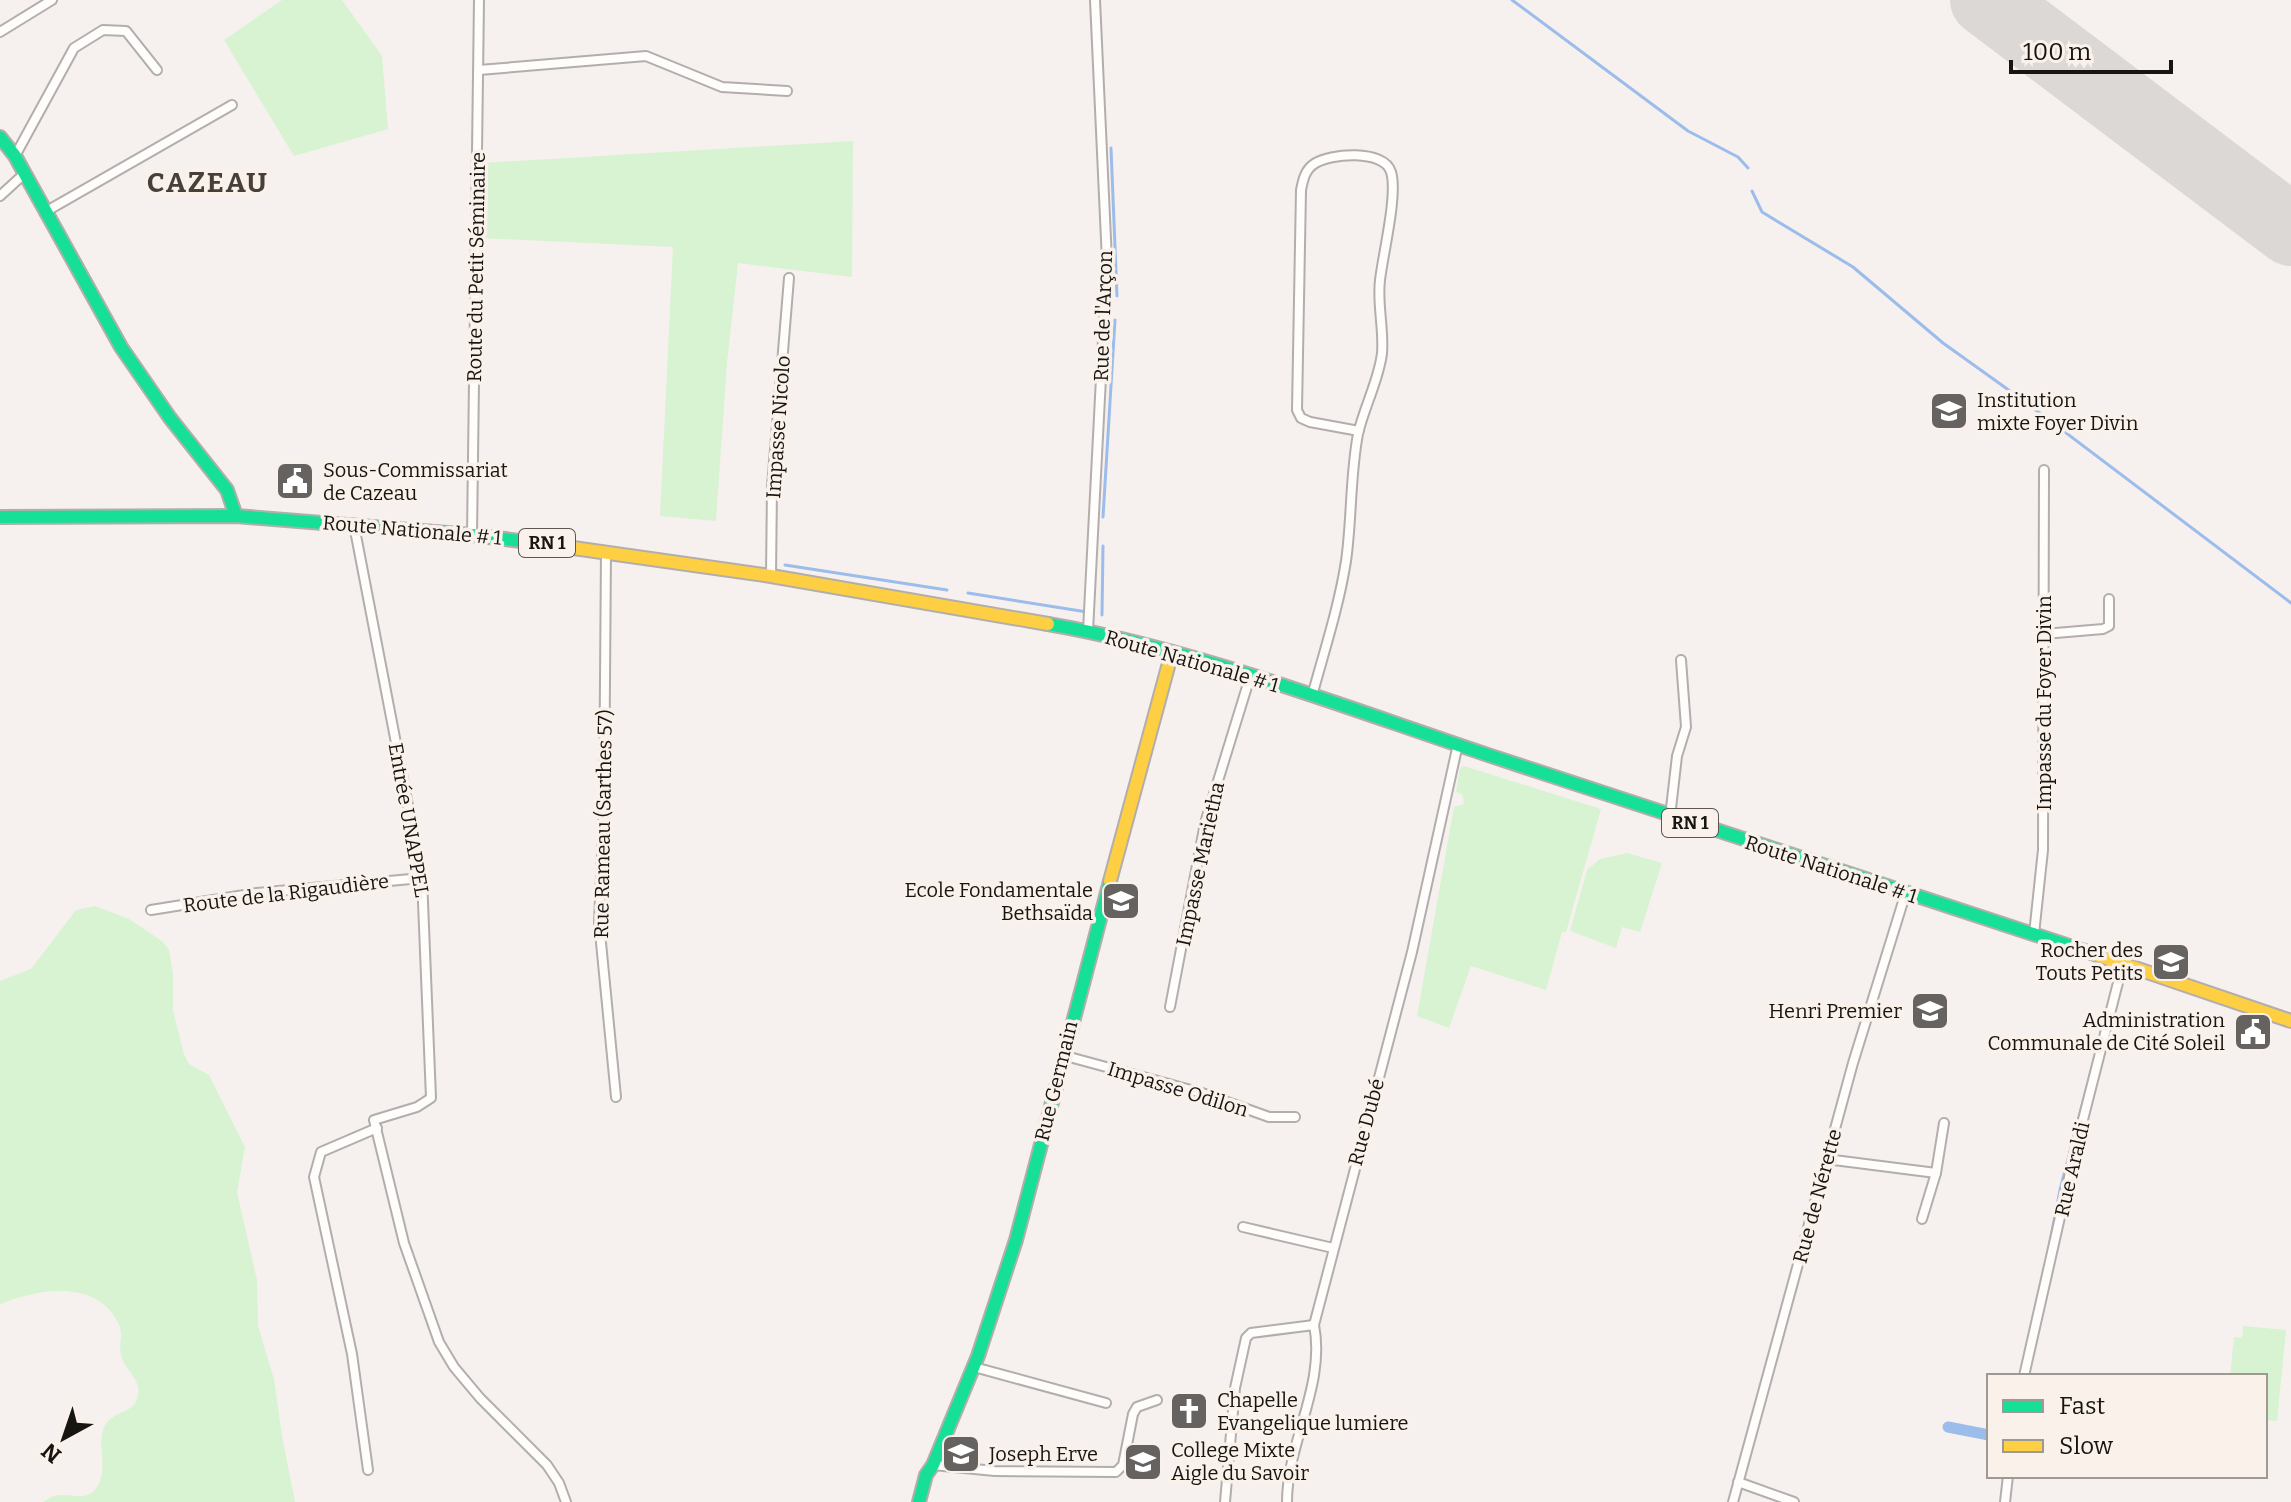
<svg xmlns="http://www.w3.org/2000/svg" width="2291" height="1502" font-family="Bitter,serif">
	<rect width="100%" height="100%" fill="#f6f1ee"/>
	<g fill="#d7f3d1">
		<polygon points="282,0 342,0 382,56 388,129 294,156 224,40"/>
		<polygon points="853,141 852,277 738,263 727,363 716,521 660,516 673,247 480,238 482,163"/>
		<polygon points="1464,766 1601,809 1566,932 1562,932 1546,990 1471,966 1449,1028 1417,1016 1454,807 1464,804 1462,794 1456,792 1460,768"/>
		<polygon points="1627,853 1662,863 1640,932 1622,927 1616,948 1570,931 1587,870 1600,859"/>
		<path d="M95,906L129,919L162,941L169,950L173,974V1010L184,1054L189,1064L209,1075L245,1147L237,1192L257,1280L258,1326L274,1379L282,1436L295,1502H43C47,1500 50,1497 54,1496C68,1492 84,1502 95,1490C110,1469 97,1451 103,1430C110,1410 132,1415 137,1399C144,1379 124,1371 121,1355C118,1344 124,1336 119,1325C98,1278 38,1289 0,1304V981L31,969L76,910Z"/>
		<polygon points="2243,1326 2286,1330 2277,1421 2265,1420 2265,1376 2230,1376 2234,1337 2242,1338"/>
	</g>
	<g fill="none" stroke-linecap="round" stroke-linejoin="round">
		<g stroke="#9cbceb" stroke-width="3">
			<polyline points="1512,0 1688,131 1738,157 1748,168"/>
			<polyline points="1111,148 1117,296"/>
			<polyline points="1752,191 1762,212 1853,267 1943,343 2024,401 2291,603"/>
			<polyline points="1103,517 1115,320"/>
			<polyline points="785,565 947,590"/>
			<polyline points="968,593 1087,612"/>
			<polyline points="1102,615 1103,546"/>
			<polyline points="2049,1247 2060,1190 2111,995"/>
			<polyline points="2020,1376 2046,1263"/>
		</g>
		<polyline stroke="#9cbceb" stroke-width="11" points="1948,1427 1989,1435"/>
		<polyline stroke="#dbd8d6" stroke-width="72" points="1986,0 2291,230"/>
		<defs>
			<g id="street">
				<polyline points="0,32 52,0"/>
				<polyline points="479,70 646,56 722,87 787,91"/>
				<polyline points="15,156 74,48 103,30 126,31 157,70"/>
				<polyline points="0,196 24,174"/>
				<polyline points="45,212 232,105"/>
				<polyline points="354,525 422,878 431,1098 417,1107 374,1120 404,1243 439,1342 454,1367 480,1398 547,1465 559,1483 566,1502"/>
				<polyline points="472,535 479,0"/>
				<polyline points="606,551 604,809 599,922 616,1097"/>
				<polyline points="771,576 772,486 789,278"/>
				<polyline points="1088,631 1107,261 1095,0"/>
				<polyline points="2044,634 2103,629 2109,626 2109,599"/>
				<path d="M1312,696C1324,652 1339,606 1346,561C1352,519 1350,476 1358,434C1364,407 1379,380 1382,353C1384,328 1377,304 1380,280C1383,254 1398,194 1391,172C1384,149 1330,153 1314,164C1305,170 1303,180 1301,190L1297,410L1301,418L1310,422L1359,431"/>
				<polyline points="1670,817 1677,756 1686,727 1681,660"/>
				<polyline points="151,910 257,893 422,878"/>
				<polyline points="2034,934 2043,850 2044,470"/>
				<polyline points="1170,1007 1205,823 1250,677"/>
				<polyline points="1062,1055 1202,1093 1269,1117 1295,1117"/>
				<polyline points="1826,1159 1936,1173"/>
				<polyline points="1922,1219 1936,1173 1944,1123"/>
				<polyline points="1243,1227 1333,1248"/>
				<polyline points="974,1367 1106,1403"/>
				<polyline points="2024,1376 2075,1151 2123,963"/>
				<polyline points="933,1465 995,1471 1116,1472 1123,1465 1133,1414 1137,1407 1157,1400"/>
				<polyline points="368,1470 352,1354 314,1177 321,1152 377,1128"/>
				<polyline points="1738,1482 1794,1502"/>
				<polyline points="1225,1502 1235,1388 1246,1338 1251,1333 1314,1325"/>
				<path d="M1287,1502C1287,1442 1326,1385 1314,1325L1412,952L1458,744"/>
				<polyline points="1733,1502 1853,1063 1906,892"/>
				<polyline points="2005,1502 2008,1476"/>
			</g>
			<g id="fast">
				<polyline points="0,137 15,156 121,347 170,418 227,490 236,516"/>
				<polyline points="0,517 236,516 472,535 545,544"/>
				<path d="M1048,624C1198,650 1344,707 1488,755C1691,823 1894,890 2097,955"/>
				<polyline points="919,1502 926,1475 933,1465 978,1356 1016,1240 1110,881"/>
			</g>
			<g id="slow">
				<polyline points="545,544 771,576 1048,624"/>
				<polyline points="1110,881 1172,652"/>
				<polyline points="2097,955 2291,1021"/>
			</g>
		</defs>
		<use href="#street" stroke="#b2aeac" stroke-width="12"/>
		<use href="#fast" stroke="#b2aeac" stroke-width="16"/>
		<use href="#slow" stroke="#b2aeac" stroke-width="16"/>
		<use href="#street" stroke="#fefdfc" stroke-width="8"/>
		<use href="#fast" stroke="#16e098" stroke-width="12"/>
		<use href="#slow" stroke="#ffcf43" stroke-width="12"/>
	</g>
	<defs>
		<symbol id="school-square" viewBox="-11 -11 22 22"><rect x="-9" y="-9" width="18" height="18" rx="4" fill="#65625f" stroke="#f9f1ea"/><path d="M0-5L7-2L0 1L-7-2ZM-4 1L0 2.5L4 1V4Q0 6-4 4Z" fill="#fff"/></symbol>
		<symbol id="civic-square" viewBox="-11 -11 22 22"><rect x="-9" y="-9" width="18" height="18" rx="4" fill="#65625f" stroke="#f9f1ea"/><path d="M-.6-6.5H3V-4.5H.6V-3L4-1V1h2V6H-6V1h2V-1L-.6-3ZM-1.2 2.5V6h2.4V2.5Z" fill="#fff"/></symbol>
		<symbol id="church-square" viewBox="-11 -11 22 22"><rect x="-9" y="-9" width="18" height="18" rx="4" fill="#65625f" stroke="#f9f1ea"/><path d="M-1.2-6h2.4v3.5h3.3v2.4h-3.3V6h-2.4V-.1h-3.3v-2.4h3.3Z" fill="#fff"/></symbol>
	</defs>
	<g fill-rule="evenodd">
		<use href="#school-square" x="1927" y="389" width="44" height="44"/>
		<use href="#civic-square" x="273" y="459" width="44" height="44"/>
		<use href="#school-square" x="1099" y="879" width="44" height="44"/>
		<use href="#school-square" x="2149" y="940" width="44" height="44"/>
		<use href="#school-square" x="1908" y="989" width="44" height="44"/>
		<use href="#civic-square" x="2231" y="1010" width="44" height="44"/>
		<use href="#church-square" x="1167" y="1389" width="44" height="44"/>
		<use href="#school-square" x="939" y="1432" width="44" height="44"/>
		<use href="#school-square" x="1121" y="1440" width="44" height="44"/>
	</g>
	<g text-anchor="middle" stroke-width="7" stroke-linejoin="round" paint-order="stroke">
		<g fill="#f9f1ea" stroke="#5b5753" stroke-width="2">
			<rect x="519" y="529" width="56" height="28" rx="6"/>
			<rect x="1662" y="809" width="56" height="28" rx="6"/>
		</g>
		<g font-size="18" font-weight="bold" fill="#171512">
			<text x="547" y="549">RN 1</text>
			<text x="1690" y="829">RN 1</text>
		</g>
		<g font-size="20" fill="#171512" stroke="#f9f1ea">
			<text transform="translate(476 267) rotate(-89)" y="7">Route du Petit Séminaire</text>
			<text transform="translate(1103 316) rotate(-88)" y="7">Rue de l'Arçon</text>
			<text transform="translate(778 427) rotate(-86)" y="7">Impasse Nicolo</text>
			<text transform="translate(412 530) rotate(5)" y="7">Route Nationale # 1</text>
			<text transform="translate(1192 661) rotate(16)" y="7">Route Nationale # 1</text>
			<text transform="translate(2044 703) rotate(-90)" y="7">Impasse du Foyer Divin</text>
			<text transform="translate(409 820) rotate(80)" y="7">Entrée UNAPPEL</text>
			<text transform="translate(603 824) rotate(-89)" y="7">Rue Rameau (Sarthes 57)</text>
			<text transform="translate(1200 864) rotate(-78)" y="7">Impasse Marietha</text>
			<text transform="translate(1831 869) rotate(18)" y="7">Route Nationale # 1</text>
			<text transform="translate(286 893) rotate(-7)" y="7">Route de la Rigaudière</text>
			<text transform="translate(1056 1081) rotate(-76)" y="7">Rue Germain</text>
			<text transform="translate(1178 1089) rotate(17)" y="7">Impasse Odilon</text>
			<text transform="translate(1366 1122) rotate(-75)" y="7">Rue Dubé</text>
			<text transform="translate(2072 1169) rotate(-77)" y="7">Rue Araldi</text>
			<text transform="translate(1817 1196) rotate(-75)" y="7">Rue de Nérette</text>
		</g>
		<g font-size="20" fill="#171512" stroke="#f9f1ea" text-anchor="start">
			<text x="1977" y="407">Institution<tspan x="1977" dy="23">mixte Foyer Divin</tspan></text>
			<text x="323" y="477">Sous-Commissariat<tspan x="323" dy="23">de Cazeau</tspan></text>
			<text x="1093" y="897" text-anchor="end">Ecole Fondamentale<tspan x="1093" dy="23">Bethsaïda</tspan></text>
			<text x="2143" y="957" text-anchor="end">Rocher des<tspan x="2143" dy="23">Touts Petits</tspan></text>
			<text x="1902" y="1018" text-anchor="end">Henri Premier</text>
			<text x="2225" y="1027" text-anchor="end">Administration<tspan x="2225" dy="23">Communale de Cité Soleil</tspan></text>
			<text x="1217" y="1407">Chapelle<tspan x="1217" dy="23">Evangelique lumiere</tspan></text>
			<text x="1171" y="1457">College Mixte<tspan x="1171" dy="23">Aigle du Savoir</tspan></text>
			<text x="989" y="1461">Joseph Erve</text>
		</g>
		<g font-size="28" font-weight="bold" letter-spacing="2" fill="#463f3a" stroke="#f9f1ea">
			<text x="208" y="192">CAZEAU</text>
		</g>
	</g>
	<rect x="1987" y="1374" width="280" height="104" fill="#f9f1ea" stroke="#9f9994" stroke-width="2"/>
	<rect x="2003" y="1400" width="40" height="12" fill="#16e098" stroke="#9f9994" stroke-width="2"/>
	<text x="2059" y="1414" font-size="24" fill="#171512">Fast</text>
	<rect x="2003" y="1440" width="40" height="12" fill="#ffcf43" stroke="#9f9994" stroke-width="2"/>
	<text x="2059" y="1454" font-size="24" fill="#171512">Slow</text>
	<g transform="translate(64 1438) rotate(220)" stroke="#f9f1ea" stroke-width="6" paint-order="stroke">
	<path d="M0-6L14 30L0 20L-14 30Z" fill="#171512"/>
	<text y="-12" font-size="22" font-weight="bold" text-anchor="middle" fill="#171512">N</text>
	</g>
	<path d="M2011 60v12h160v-12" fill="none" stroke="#171512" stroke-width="4"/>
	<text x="2023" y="60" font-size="24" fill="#171512" stroke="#f9f1ea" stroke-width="6" paint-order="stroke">100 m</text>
</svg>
